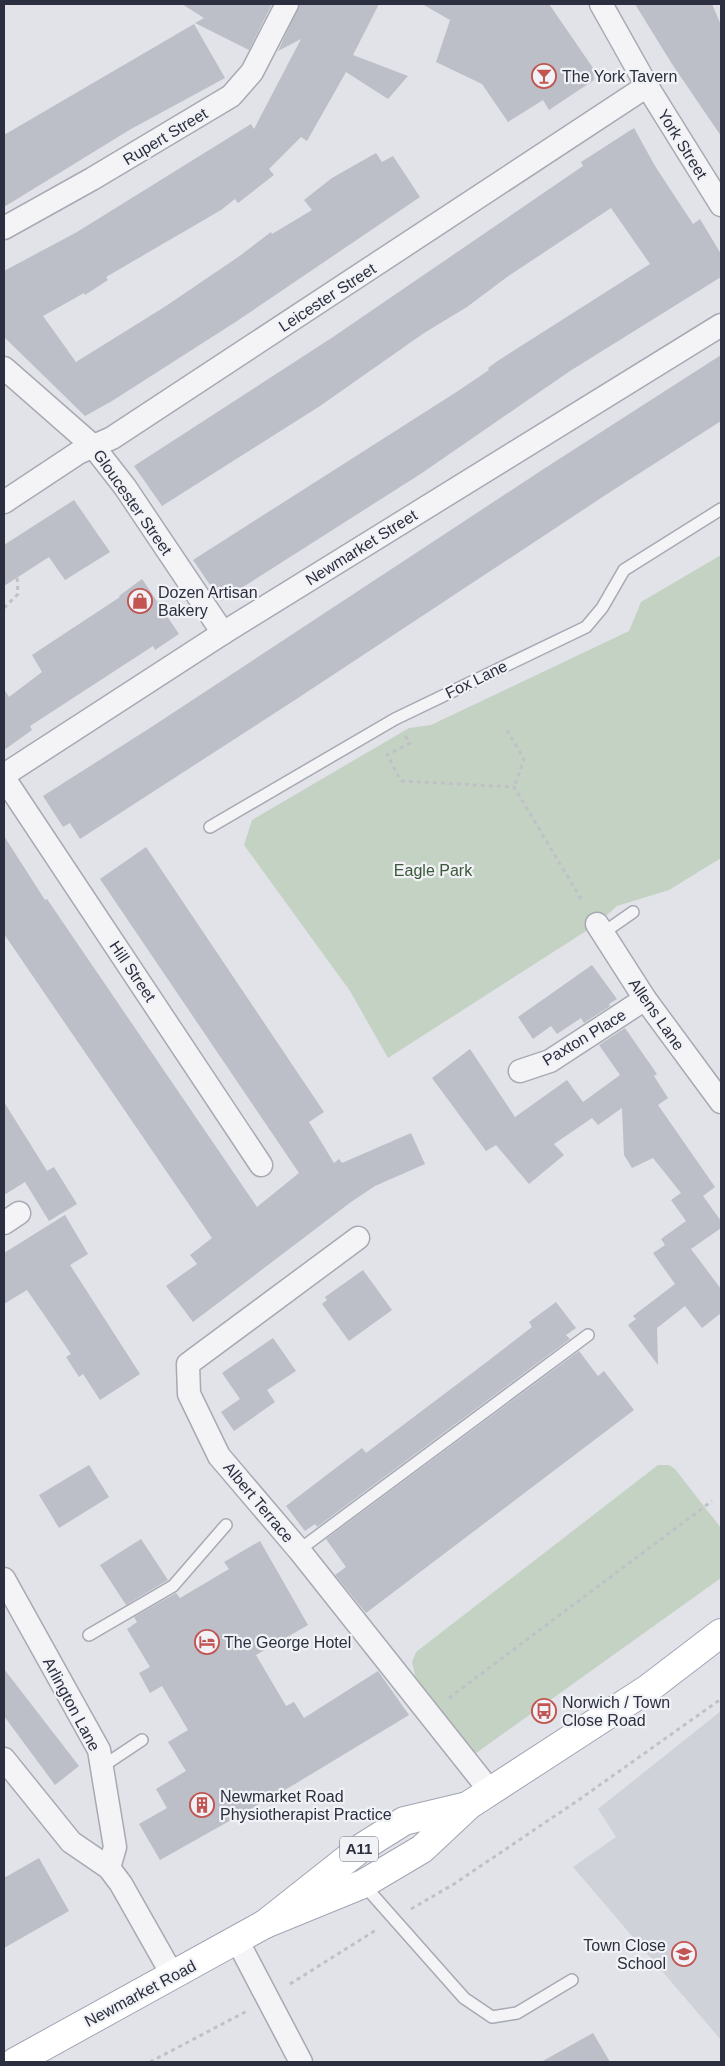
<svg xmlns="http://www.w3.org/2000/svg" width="725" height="2066" font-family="Arial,sans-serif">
	<rect width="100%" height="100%" fill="#e1e3e9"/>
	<polygon fill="#d0d2da" points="721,1711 721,2040 573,1867 616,1837 598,1809"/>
	<g fill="#c4d2c3">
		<polygon points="721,555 721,858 669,890 617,906 597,924 388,1058 350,991 244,845 252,820 409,728 431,725 629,631 641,602"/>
		<polygon points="658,1465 669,1465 675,1469 721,1528 721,1578 472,1756 415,1676 412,1662 416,1652"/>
	</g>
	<g fill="#bcbec8">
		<polygon points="182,4 272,4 249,50 195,23 204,18"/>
		<polygon points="300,4 379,4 353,55 408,76 388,99 346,72 307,141 301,137 269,169 274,175 238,203 235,199 221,210 106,277 108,280 85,295 84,293 43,316 76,362 166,306 241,255 271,232 272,234 312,210 304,200 332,178 376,153 382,162 393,156 420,197 237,321 112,401 85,416 4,337 4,271 77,232 251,124 254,129 301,39 278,51"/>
		<polygon points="422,4 549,4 593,68 594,80 549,110 543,100 508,122 482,84 436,62 450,20"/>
		<polygon points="635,4 712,4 721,25 721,136 672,64"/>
		<polygon points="194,24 225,78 131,129 4,207 4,135"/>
		<polygon points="634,128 655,166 693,224 700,219 721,254 721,277 570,371 422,473 221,601 193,560 458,391 489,370 488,368 499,360 650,264 611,208 507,277 467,307 424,333 320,406 162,506 134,466 333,337 583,166 581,162"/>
		<polygon points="721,355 721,421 604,496 295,700 80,839 70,823 63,827 43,796 153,726 542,470"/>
		<polygon points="74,500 110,552 65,580 49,557 4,586 4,545"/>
		<polygon points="142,579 179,634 155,650 153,646 30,726 32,730 4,750 4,689 9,697 42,672 32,655 120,597 119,596"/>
		<polygon points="4,836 45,900 47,899 257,1207 299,1173 100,879 146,847 324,1112 309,1122 334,1163 339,1159 342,1163 411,1133 425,1164 375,1186 351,1202 193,1322 166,1286 197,1264 190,1255 212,1238 4,934"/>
		<polygon points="592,965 617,999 609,1004 610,1006 584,1023 581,1018 557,1034 551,1026 533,1039 518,1017"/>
		<polygon points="625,1028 657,1074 654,1076 668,1098 658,1105 715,1187 703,1196 721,1221 721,1228 691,1249 721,1289 721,1313 702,1328 685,1306 657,1328 658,1365 628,1325 636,1319 633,1316 675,1284 653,1253 665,1245 661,1239 686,1221 671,1200 681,1193 653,1158 632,1168 624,1155 622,1108 598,1125 592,1118 554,1144 564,1155 529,1184 496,1145 486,1151 432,1078 470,1049 515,1117 567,1080 583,1102 620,1075 599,1045"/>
		<polygon points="4,1102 47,1171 54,1167 77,1204 49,1221 25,1182 4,1195"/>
		<polygon points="65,1215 88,1254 70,1265 140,1374 100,1400 83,1374 79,1377 66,1357 71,1354 27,1290 4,1304 4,1253"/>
		<polygon points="363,1270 392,1310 349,1341 322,1304 327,1300 325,1297"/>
		<polygon points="556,1302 576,1328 566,1335 570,1339 317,1527 315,1524 305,1531 286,1506 362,1448 366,1453 488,1361 532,1327 529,1322"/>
		<polygon points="273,1338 296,1371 267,1390 275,1402 234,1431 221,1412 240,1399 222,1373"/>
		<polygon points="579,1351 598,1376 604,1371 634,1410 366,1613 335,1575 346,1567 326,1539"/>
		<polygon points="89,1465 109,1497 59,1528 39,1495"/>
		<polygon points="141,1539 168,1580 126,1605 100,1565"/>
		<polygon points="260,1541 308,1625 256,1655 286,1706 294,1702 304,1718 378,1671 409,1715 295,1784 160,1860 139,1824 167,1808 156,1789 186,1771 168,1742 188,1730 162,1686 150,1693 139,1673 150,1667 127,1629 137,1622 134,1617 176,1593 180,1598 229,1569 224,1562"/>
		<polygon points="4,1669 79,1766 55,1785 4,1716"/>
		<polygon points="39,1858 69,1911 4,1948 4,1878"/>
		<polygon points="593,2033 610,2062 541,2062"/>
	</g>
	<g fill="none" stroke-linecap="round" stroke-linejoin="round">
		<defs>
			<g id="lane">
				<polyline points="210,827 395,719 586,627 602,608 624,570 721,509"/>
				<polyline points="603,933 633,912"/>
				<polyline points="299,1550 588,1335"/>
				<polyline points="89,1635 173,1586 226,1525"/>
				<polyline points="103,1766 142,1740"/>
				<polyline points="363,1884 464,1998 492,2017 517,2013 572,1980"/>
			</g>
			<g id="street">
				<polyline points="601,4 647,86 721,205"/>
				<polyline points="4,228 92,179 231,96 252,72 287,4"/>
				<polyline points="4,368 93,446 125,487 223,633"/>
				<polyline points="4,502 78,453 112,438 647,86"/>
				<polyline points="4,775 223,633 721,325"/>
				<polyline points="4,778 261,1165"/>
				<polyline points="597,924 645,999 721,1102"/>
				<polyline points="520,1071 550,1061 645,999"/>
				<polyline points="4,1223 19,1213"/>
				<polyline points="358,1238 188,1364 189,1394 219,1456 299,1550 491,1792"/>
				<polyline points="4,1579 99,1750 115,1847 109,1868"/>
				<polyline points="4,1759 71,1842 109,1868 121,1884 173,1976"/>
				<polyline points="237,1940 301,2062"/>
			</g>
			<g id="primary">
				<polyline points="265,1924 363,1884 422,1849 469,1805 649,1688 721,1633"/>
				<polyline points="15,2062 265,1924 361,1848 404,1821 467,1806"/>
			</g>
		</defs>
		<use href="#lane" stroke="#a7a9b3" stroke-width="14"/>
		<use href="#street" stroke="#a7a9b3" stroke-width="25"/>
		<use href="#primary" stroke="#a2a6b3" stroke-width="30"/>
		<g stroke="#c0c1c7" stroke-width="3" stroke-dasharray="4 4" stroke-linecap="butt">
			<polyline points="4,555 5,557"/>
			<polyline points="4,608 18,594 17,575"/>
			<polyline points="507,730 524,759 514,787"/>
			<polyline points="405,736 410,743 387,755 401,781 514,787 583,902"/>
			<polyline points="449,1698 712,1501"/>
			<polyline points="411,1909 454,1884 580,1799 721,1699"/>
			<polyline points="290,1984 376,1930"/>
			<polyline points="150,2062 247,2011"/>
		</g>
		<use href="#lane" stroke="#f4f4f7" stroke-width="11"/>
		<use href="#street" stroke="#f4f4f7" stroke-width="22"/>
		<use href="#primary" stroke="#fff" stroke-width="28"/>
	</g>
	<defs>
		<symbol id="bar-ring" viewBox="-11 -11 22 22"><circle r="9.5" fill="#f1f2f6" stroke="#c25552" stroke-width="1.5"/><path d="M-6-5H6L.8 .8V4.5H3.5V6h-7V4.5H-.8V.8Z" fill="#c25552"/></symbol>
		<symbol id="shop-ring" viewBox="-11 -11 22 22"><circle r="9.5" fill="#f1f2f6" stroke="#c25552" stroke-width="1.5"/><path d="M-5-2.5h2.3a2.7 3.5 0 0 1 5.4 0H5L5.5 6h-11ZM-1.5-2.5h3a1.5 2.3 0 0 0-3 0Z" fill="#c25552"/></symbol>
		<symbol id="hotel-ring" viewBox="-11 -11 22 22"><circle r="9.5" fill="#f1f2f6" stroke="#c25552" stroke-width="1.5"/><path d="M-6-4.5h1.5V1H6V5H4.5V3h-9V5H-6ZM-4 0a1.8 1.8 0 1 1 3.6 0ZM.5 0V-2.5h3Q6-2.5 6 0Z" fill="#c25552"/></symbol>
		<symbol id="bus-ring" viewBox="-11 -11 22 22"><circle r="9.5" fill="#f1f2f6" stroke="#c25552" stroke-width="1.5"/><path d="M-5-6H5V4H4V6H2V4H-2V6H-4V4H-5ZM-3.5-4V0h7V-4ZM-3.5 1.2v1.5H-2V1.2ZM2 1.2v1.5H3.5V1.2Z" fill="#c25552"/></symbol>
		<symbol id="building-ring" viewBox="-11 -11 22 22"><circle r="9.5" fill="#f1f2f6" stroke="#c25552" stroke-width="1.5"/><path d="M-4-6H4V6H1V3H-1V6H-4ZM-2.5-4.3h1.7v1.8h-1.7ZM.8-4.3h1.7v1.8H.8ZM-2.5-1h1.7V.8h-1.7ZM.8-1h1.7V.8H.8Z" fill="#c25552"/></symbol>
		<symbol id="school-ring" viewBox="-11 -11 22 22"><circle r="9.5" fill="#f1f2f6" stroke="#c25552" stroke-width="1.5"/><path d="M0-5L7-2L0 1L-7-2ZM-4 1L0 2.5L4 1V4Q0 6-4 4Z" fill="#c25552"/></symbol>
	</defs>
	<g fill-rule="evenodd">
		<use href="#bar-ring" x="530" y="62" width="28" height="28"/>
		<use href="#shop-ring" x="126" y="587" width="28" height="28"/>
		<use href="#hotel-ring" x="193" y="1628" width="28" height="28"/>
		<use href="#bus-ring" x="530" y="1697" width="28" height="28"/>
		<use href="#building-ring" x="188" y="1791" width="28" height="28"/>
		<use href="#school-ring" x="670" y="1940" width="28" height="28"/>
	</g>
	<g text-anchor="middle" stroke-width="4.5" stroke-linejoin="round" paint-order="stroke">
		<rect fill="#f1f2f6" stroke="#666a76" stroke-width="1" x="340" y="1836.5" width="38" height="25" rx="4"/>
		<g font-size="15" font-weight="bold" fill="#2b2f3f">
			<text x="359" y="1854">A11</text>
		</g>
		<g font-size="16" fill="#2b2f3f" stroke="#f1f2f6" text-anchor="start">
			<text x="562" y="82">The York Tavern</text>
			<text x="158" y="598">Dozen Artisan<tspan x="158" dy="18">Bakery</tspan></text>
			<text x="224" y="1648">The George Hotel</text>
			<text x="562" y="1708">Norwich / Town<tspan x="562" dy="18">Close Road</tspan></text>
			<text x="220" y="1802">Newmarket Road<tspan x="220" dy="18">Physiotherapist Practice</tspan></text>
			<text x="666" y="1951" text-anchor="end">Town Close<tspan x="666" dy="18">School</tspan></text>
		</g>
		<g font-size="16" fill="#2b2f3f" stroke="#f1f2f6">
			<text transform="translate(165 136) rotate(-31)" y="6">Rupert Street</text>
			<text transform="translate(683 144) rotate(58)" y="6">York Street</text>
			<text transform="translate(327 297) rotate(-33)" y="6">Leicester Street</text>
			<text transform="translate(133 502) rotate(55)" y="6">Gloucester Street</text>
			<text transform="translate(361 547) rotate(-32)" y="6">Newmarket Street</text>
			<text transform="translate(476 679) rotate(-26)" y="6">Fox Lane</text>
			<text transform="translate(133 971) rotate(56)" y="6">Hill Street</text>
			<text transform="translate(657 1014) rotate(55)" y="6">Allens Lane</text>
			<text transform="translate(584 1037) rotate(-31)" y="6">Paxton Place</text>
			<text transform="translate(259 1502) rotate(50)" y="6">Albert Terrace</text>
			<text transform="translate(72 1704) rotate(62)" y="6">Arlington Lane</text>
			<text transform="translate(140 1993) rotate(-28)" y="6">Newmarket Road</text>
		</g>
		<g font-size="16" fill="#3a593a" stroke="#f1f2f6">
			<text x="433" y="876">Eagle Park</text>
		</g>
	</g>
	<rect width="725" height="2066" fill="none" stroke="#2b2f3f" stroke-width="10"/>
</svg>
